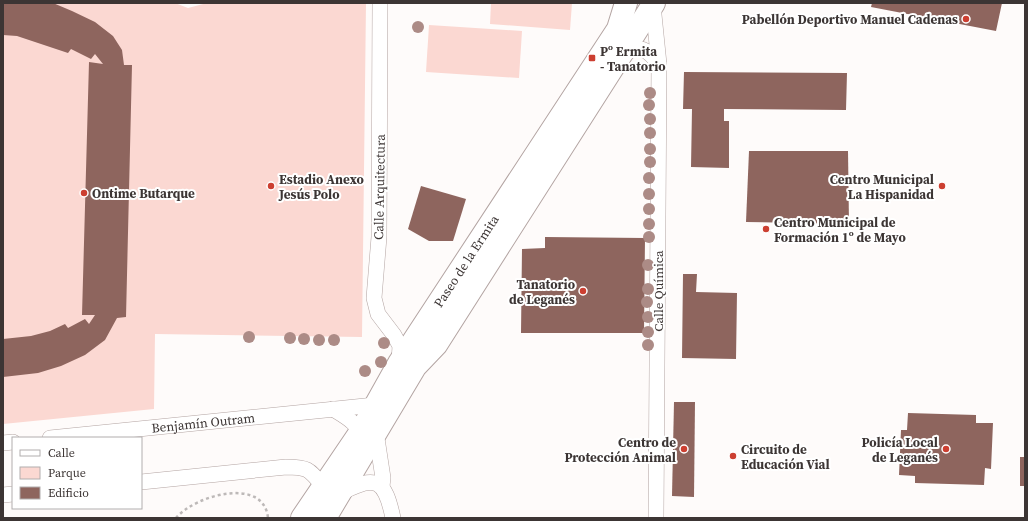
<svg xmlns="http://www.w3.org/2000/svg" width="1028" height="521" font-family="'Source Serif 4',serif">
	<rect width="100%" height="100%" fill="#fefbfa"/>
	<g fill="#fbd8d2">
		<polygon points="3,3 175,3 188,8 207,3 366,3 362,337 155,334 154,409 3,424"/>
		<polygon points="491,3 572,3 570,30 490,24"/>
		<polygon points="429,25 522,31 519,78 426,72"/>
	</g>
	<g fill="#8e655e">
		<polygon points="3,3 53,3 72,11 95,22 113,36 122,50 124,65 132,65 126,317 117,318 105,340 85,355 61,366 38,373 3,377 3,339 31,336 50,331 65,324 68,328 85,319 89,324 95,315 82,315 89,62 103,64 95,54 91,59 71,49 68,53 17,36 3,35"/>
		<polygon points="872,3 1002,3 996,31 871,7"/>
		<polygon points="684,72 847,73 846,110 724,109 724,121 729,121 729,168 691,167 692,109 683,109"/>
		<polygon points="749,151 848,151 849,224 746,222"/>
		<polygon points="421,186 466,199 453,241 429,241 408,229"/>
		<polygon points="545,237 645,238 644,333 521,333 522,249 545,248"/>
		<polygon points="683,274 697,274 696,292 737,293 736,359 682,358"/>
		<polygon points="674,402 695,402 694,497 672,496"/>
		<polygon points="908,413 976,415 976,423 993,423 991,469 985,468 984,485 915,483 915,476 899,475 901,430 907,430"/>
		<rect x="1020" y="457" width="5" height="29"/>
	</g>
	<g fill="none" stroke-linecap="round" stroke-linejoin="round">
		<defs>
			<g id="street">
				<polyline points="380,3 379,237 374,298 378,314 394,335 400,346 399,362"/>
				<polyline points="653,5 659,64 656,518"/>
				<path d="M622,55C641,44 646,48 659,64"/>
				<path d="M333,409C346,417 360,424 362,440"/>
				<polyline points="376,432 383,478 382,486"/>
				<path id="s1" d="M50,438L375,405"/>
				<polyline points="3,443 13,442"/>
				<path d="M141,482L286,467C308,467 309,469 323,486"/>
				<path d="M341,493C377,474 385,480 393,518"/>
				<polyline points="3,495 13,494"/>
			</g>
			<g id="secondary">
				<path id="s2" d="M302,518L361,431L399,363L618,29L626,3"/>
				<polyline points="325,518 415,367 436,345 654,3"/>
			</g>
		</defs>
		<use href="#street" stroke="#b3a4a2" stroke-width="16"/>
		<use href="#secondary" stroke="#b3a4a2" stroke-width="24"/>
		<path stroke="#bdb9b8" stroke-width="2.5" stroke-dasharray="3 3" stroke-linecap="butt" d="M176,518C195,495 264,476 268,518"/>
		<use href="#street" stroke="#fff" stroke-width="15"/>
		<use href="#secondary" stroke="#fff" stroke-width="22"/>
	</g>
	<g fill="#ac8b86">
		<circle cx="418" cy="27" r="6"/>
		<circle cx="650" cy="93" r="6"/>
		<circle cx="649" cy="105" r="6"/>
		<circle cx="650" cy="119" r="6"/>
		<circle cx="650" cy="133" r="6"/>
		<circle cx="650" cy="149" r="6"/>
		<circle cx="650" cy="162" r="6"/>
		<circle cx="649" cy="178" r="6"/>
		<circle cx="649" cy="194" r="6"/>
		<circle cx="649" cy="209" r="6"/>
		<circle cx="649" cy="224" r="6"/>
		<circle cx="649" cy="237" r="6"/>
		<circle cx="648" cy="265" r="6"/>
		<circle cx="648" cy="289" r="6"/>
		<circle cx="647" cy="302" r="6"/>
		<circle cx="648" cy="317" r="6"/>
		<circle cx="648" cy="332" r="6"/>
		<circle cx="249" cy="337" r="6"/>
		<circle cx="290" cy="338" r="6"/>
		<circle cx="304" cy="339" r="6"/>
		<circle cx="319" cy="340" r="6"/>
		<circle cx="334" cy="340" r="6"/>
		<circle cx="384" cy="343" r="6"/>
		<circle cx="648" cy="345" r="6"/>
		<circle cx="381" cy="362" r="6"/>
		<circle cx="365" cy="371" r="6"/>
	</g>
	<g fill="#cc3f31" stroke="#fff" stroke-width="1.5">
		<circle cx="966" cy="19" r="4"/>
		<rect x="588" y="54" width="8" height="8" rx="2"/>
		<circle cx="271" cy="186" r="4"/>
		<circle cx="942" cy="186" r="4"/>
		<circle cx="84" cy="193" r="4"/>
		<circle cx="766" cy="229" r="4"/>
		<circle cx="583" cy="291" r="4"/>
		<circle cx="684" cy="449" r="4"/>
		<circle cx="946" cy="449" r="4"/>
		<circle cx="733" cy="456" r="4"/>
	</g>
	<g text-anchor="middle" stroke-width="4" stroke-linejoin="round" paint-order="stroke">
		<g font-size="13" font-weight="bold" fill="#3c3534" stroke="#fff" text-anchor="end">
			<text x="958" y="24">Pabellón Deportivo Manuel Cadenas</text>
			<text x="600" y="56" text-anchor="start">Pº Ermita<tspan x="600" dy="15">- Tanatorio</tspan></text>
			<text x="279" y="184" text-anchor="start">Estadio Anexo<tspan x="279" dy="15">Jesús Polo</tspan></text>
			<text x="934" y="184">Centro Municipal<tspan x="934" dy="15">La Hispanidad</tspan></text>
			<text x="92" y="198" text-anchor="start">Ontime Butarque</text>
			<text x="774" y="227" text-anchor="start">Centro Municipal de<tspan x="774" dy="15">Formación 1º de Mayo</tspan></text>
			<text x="575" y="289">Tanatorio<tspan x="575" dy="15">de Leganés</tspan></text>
			<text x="676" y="447">Centro de<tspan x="676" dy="15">Protección Animal</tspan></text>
			<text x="938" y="447">Policía Local<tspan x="938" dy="15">de Leganés</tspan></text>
			<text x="741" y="454" text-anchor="start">Circuito de<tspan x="741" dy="15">Educación Vial</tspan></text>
		</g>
		<g font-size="13" fill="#3c3534" stroke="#fff">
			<text transform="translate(379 187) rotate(-89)" y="5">Calle Arquitectura</text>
			<text dy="5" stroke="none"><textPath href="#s2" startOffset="305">Paseo de la Ermita</textPath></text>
			<text transform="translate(658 291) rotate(-90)" y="5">Calle Química</text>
			<text dy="5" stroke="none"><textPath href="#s1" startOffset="154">Benjamín Outram</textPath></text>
		</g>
	</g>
	<rect width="1028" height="521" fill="none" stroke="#3c3534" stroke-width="8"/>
	<rect x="12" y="437" width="130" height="72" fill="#ffffff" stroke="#b1aeae"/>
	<rect x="20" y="450" width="20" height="6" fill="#ffffff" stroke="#b1aeae"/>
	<text x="48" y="457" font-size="12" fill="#3c3534">Calle</text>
	<rect x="20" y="467" width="20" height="12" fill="#fbd8d2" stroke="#b1aeae"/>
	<text x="48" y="477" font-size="12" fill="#3c3534">Parque</text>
	<rect x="20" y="487" width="20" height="12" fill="#8e655e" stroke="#b1aeae"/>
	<text x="48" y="497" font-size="12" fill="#3c3534">Edificio</text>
</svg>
